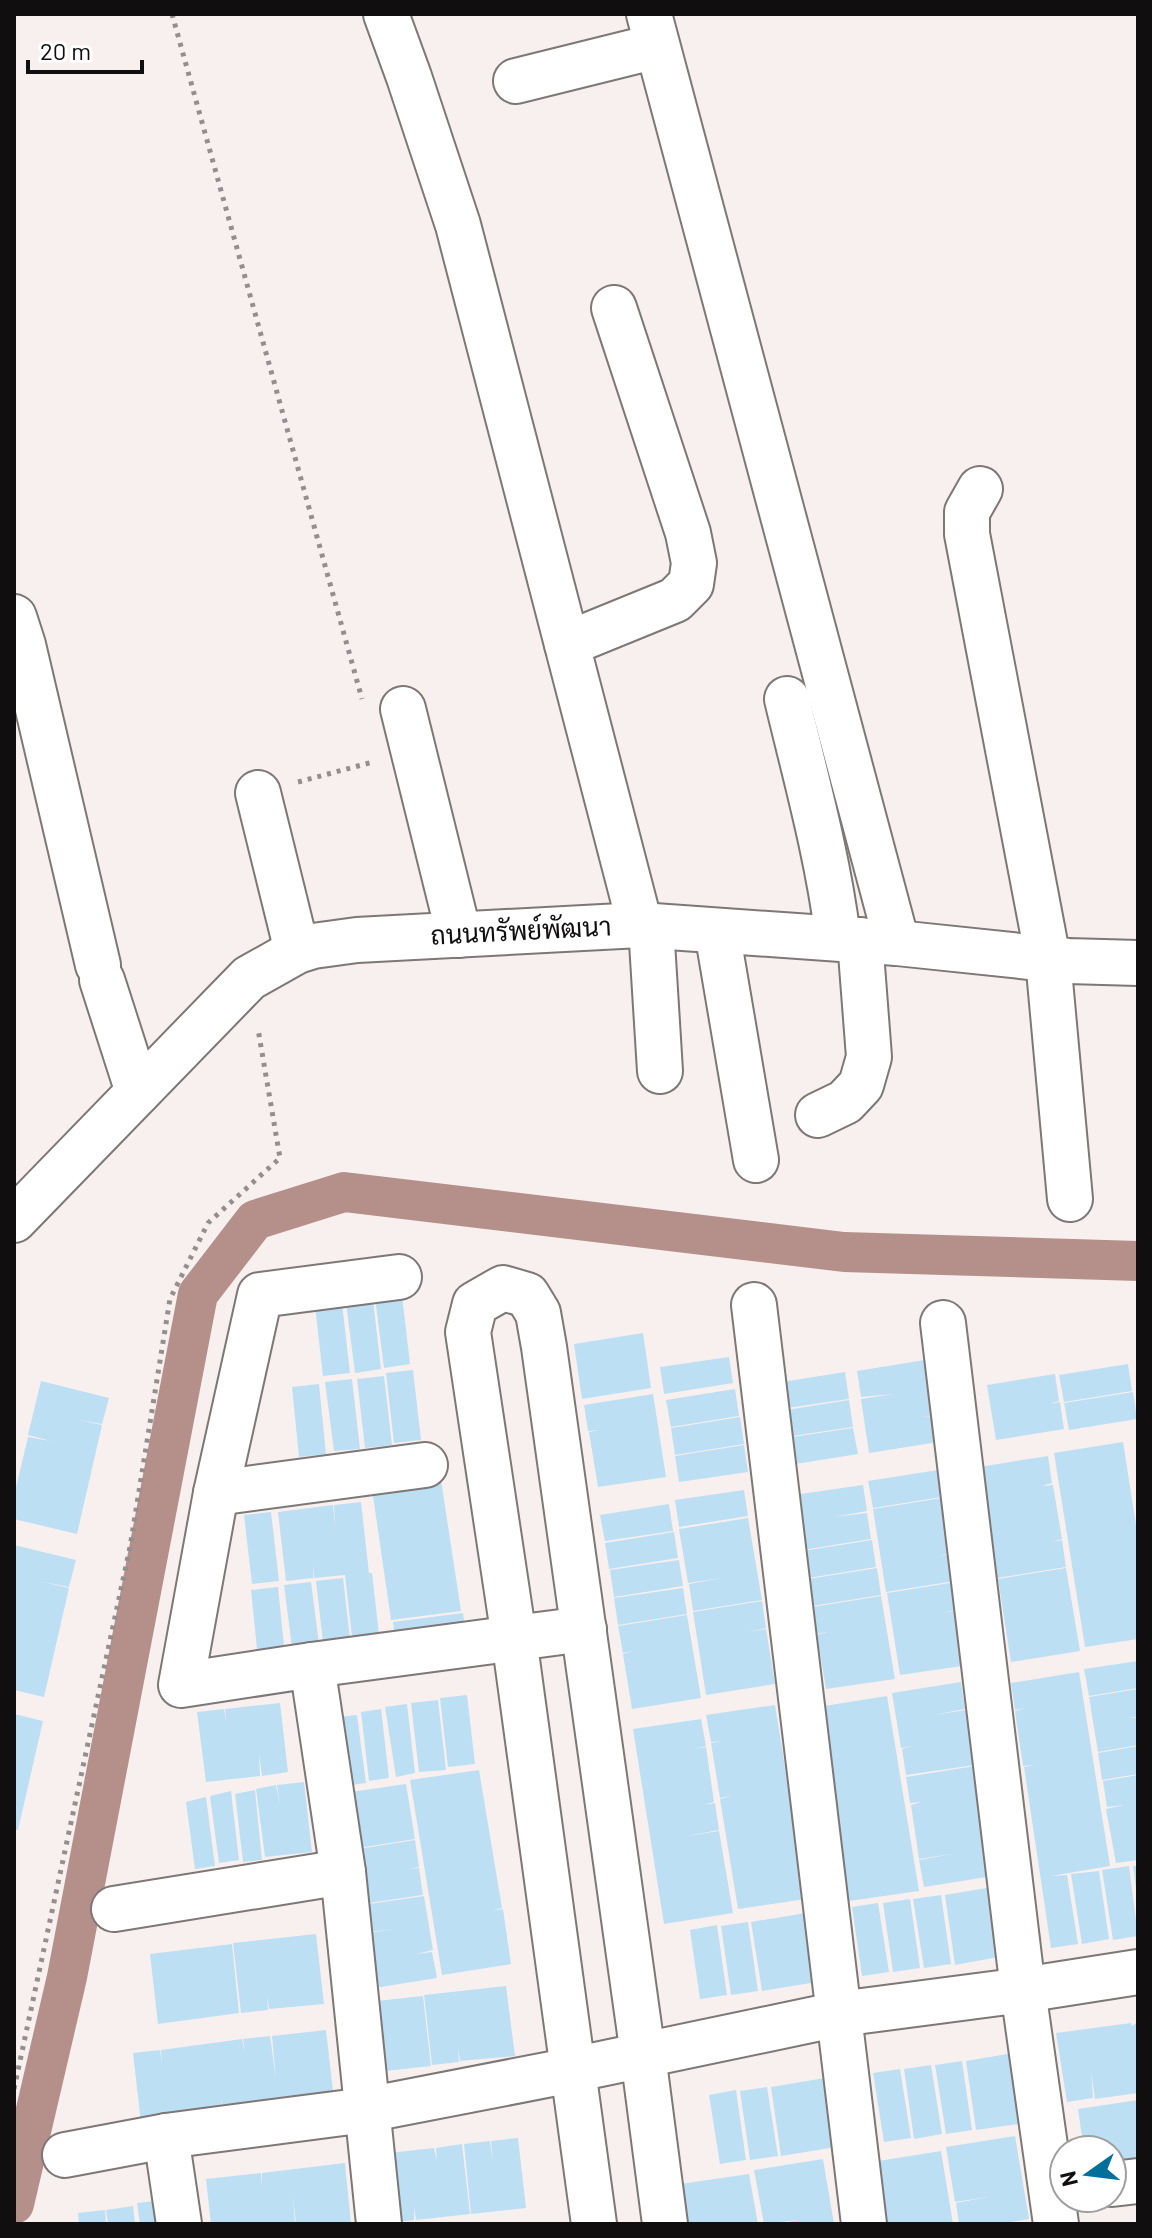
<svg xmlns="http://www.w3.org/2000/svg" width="1152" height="2238" font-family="Barlow,Sarabun,sans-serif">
	<rect width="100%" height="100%" fill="#f7f0ef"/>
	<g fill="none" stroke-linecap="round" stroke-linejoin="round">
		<polyline stroke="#b5908b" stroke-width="40" points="14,2204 67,1977 198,1294 255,1220 344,1192 844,1252 1138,1261"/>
	</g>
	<g fill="#bddff4">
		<polygon points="402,1295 410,1364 384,1368 375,1298"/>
		<polygon points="373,1300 381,1369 355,1373 346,1303"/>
		<polygon points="342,1303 350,1373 323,1376 315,1306"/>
		<polygon points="643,1333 651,1388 582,1399 574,1344"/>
		<polygon points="729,1357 733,1383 664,1394 660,1367"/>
		<polygon points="925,1360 934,1415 923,1417 934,1416 938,1442 869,1453 861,1399 894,1394 861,1397 857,1371"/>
		<polygon points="1128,1364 1132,1391 1064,1402 1059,1375"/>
		<polygon points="413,1370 421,1440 394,1443 386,1373"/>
		<polygon points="845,1372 849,1399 780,1409 776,1383"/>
		<polygon points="1055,1374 1059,1401 1049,1404 1060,1402 1064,1429 996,1440 987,1385"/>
		<polygon points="384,1376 392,1445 365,1448 357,1379"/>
		<polygon points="352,1379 360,1449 334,1451 325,1382"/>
		<polygon points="41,1381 109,1398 102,1424 79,1420 102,1425 77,1534 14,1519 14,1496 28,1437 51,1441 28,1435"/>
		<polygon points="319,1384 326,1454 299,1457 292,1387"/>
		<polygon points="735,1389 739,1416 671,1427 666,1400"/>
		<polygon points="1133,1392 1137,1419 1069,1430 1064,1403"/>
		<polygon points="653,1394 666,1477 598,1487 589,1432 599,1430 588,1431 584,1405"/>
		<polygon points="849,1400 853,1427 785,1437 780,1411"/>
		<polygon points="740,1417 744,1444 675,1455 671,1428"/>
		<polygon points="853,1428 858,1454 789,1465 785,1438"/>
		<polygon points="1123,1442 1138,1538 1138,1639 1085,1647 1054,1453"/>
		<polygon points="744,1445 748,1472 679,1482 675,1456"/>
		<polygon points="1048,1456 1052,1483 1042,1486 1053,1485 1062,1539 1051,1542 1062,1540 1066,1567 997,1578 979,1467"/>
		<polygon points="938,1470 942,1497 873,1508 868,1481"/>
		<polygon points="440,1473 461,1611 391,1620 371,1482"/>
		<polygon points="863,1485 867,1511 834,1517 867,1513 871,1539 803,1550 794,1495"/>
		<polygon points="744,1490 748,1516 679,1527 675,1500"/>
		<polygon points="942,1498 950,1553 940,1556 951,1554 955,1581 886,1592 873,1509"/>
		<polygon points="361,1502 369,1573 372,1573 380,1643 353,1646 345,1575 314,1578 313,1565 313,1578 286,1581 278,1512 333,1505 335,1527 334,1505"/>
		<polygon points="669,1504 673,1531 605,1541 600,1515"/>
		<polygon points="271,1512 279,1581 252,1584 244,1515"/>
		<polygon points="748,1518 762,1600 693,1611 689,1584 721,1578 688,1583 679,1529"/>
		<polygon points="674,1532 678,1558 609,1569 605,1543"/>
		<polygon points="872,1540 876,1567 808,1578 803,1551"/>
		<polygon points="14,1545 76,1560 69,1587 39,1581 69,1588 44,1697 14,1690"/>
		<polygon points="679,1560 683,1586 614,1597 610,1570"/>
		<polygon points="877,1568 881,1595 812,1606 808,1579"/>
		<polygon points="1066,1568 1080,1651 1011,1662 998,1579"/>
		<polygon points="343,1578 351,1648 324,1651 316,1581"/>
		<polygon points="311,1582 320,1652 293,1655 284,1585"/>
		<polygon points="956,1582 960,1609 942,1613 959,1610 969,1665 900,1675 887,1593"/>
		<polygon points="278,1587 285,1656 258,1659 251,1590"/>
		<polygon points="683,1588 687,1614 618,1625 614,1598"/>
		<polygon points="881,1596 895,1679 826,1689 817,1635 827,1632 816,1634 812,1607"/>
		<polygon points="762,1601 766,1628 749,1632 766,1629 775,1684 706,1695 693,1612"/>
		<polygon points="463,1613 466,1640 397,1649 393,1622"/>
		<polygon points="687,1615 701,1698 632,1709 623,1654 633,1651 623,1653 618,1626"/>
		<polygon points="1138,1661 1138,1688 1089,1696 1084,1669"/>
		<polygon points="1079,1672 1110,1866 1051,1876 1067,1875 1078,1944 1051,1948 1024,1767 1034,1765 1023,1766 1015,1711 1025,1708 1015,1710 1011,1683"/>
		<polygon points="961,1682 965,1709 933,1715 966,1710 975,1765 906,1775 902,1749 912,1746 901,1748 892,1693"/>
		<polygon points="1138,1689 1138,1717 1129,1718 1138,1718 1138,1745 1098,1752 1089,1697"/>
		<polygon points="467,1695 475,1764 448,1767 440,1698"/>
		<polygon points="887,1696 919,1891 849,1901 818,1707"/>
		<polygon points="438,1700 446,1770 419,1772 411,1703"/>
		<polygon points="280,1703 288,1772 262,1776 259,1754 260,1776 206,1782 197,1712 224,1709 226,1722 225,1709"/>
		<polygon points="407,1704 415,1773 396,1777 385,1707"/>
		<polygon points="775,1705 806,1899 738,1909 720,1799 731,1796 720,1798 711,1743 721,1741 711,1742 706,1715"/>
		<polygon points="381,1709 389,1778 369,1781 361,1712"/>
		<polygon points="14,1714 43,1721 18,1830 14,1829"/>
		<polygon points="357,1715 366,1783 345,1786 337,1717"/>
		<polygon points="701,1719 706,1746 695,1749 706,1747 714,1802 704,1805 715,1803 719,1830 686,1836 719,1831 733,1913 664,1924 633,1729"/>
		<polygon points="1138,1746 1138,1774 1102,1780 1098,1753"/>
		<polygon points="975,1766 993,1876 924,1887 919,1860 952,1854 919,1859 911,1805 921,1802 910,1803 906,1777"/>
		<polygon points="479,1770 502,1908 492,1911 503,1909 511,1964 442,1975 410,1780"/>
		<polygon points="1138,1775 1138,1860 1116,1863 1106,1809 1124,1805 1107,1807 1103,1781"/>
		<polygon points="304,1782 312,1852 265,1857 256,1789 276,1785 280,1805 277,1785"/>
		<polygon points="406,1784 415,1839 346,1850 337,1794"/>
		<polygon points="255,1790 262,1860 243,1862 235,1794"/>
		<polygon points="231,1791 239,1860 219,1863 210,1796"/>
		<polygon points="206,1797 215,1866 195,1869 186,1802"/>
		<polygon points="415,1840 419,1867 409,1869 419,1868 423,1895 355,1905 346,1851"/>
		<polygon points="1129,1866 1138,1936 1113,1940 1102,1870"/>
		<polygon points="1133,1866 1138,1866 1138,1888 1136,1888"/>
		<polygon points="1099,1871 1109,1939 1082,1944 1071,1874"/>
		<polygon points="999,1886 1009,1955 955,1965 945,1895"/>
		<polygon points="941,1895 951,1964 924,1968 913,1899"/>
		<polygon points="424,1896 433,1950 416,1954 432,1952 437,1978 368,1989 360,1934 393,1929 360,1933 355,1906"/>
		<polygon points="910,1899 920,1968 893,1972 883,1903"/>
		<polygon points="878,1903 889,1972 862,1976 852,1907"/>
		<polygon points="806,1913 817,1982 762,1991 751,1922"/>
		<polygon points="748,1922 758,1991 731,1995 721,1926"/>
		<polygon points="717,1925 727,1995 700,1999 690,1930"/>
		<polygon points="316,1934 324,2004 269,2009 267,1996 268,2010 241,2013 233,1943"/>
		<polygon points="232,1944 239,2013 158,2024 150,1954"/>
		<polygon points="506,1986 515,2056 460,2061 458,2048 459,2062 432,2065 424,1995"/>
		<polygon points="423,1996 431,2066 376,2072 368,2002"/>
		<polygon points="1138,2022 1138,2093 1095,2099 1091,2072 1093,2098 1067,2102 1056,2033 1131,2023 1132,2026"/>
		<polygon points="326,2030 334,2100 224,2112 221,2099 222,2112 141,2123 133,2053 160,2050 162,2063 161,2050 242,2039 245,2052 243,2039 270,2036 276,2079 272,2036"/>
		<polygon points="1020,2052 1031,2122 976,2130 966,2061"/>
		<polygon points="962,2061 972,2130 946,2134 935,2065"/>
		<polygon points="931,2065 942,2134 914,2139 904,2069"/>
		<polygon points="900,2069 911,2138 884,2142 873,2073"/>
		<polygon points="825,2078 836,2147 781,2156 771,2087"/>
		<polygon points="767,2087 778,2156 750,2160 740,2091"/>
		<polygon points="736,2090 746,2160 720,2164 709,2095"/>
		<polygon points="1138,2100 1138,2171 1116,2175 1112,2150 1084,2150 1078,2109"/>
		<polygon points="1015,2136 1029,2219 999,2224 959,2224 956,2203 988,2197 955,2202 946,2147"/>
		<polygon points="518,2138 526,2208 471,2214 464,2144 490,2141 493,2163 491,2141"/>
		<polygon points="462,2144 470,2214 416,2220 414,2207 414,2220 387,2223 380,2154 434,2148 437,2161 436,2148"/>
		<polygon points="941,2151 953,2224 882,2224 872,2162"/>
		<polygon points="823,2159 834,2224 788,2224 787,2222 797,2220 764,2224 754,2170"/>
		<polygon points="345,2163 351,2224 296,2224 293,2196 295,2224 211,2224 206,2179 261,2173 262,2186 262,2173"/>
		<polygon points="749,2174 758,2224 687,2224 680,2184"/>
		<polygon points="164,2200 167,2224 140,2224 137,2203"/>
		<polygon points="133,2206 135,2224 108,2224 106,2210"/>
		<polygon points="105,2210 106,2224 79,2224 78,2213"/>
	</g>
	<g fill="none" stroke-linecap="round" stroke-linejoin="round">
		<defs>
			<g id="minor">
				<polyline points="386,14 409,77 458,225 640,925"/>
				<polyline points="649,14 897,943"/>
				<polyline points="516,81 657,46"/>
				<polyline points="980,489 967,512 967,534 1048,959 1070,1199"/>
				<polyline points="14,617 23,645 98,965"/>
				<polyline points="567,644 675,600 691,584 694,563 688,533 614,308"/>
				<path d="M787,699C806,778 828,857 838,938"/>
				<polyline points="403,709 459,935"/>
				<polyline points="258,793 297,951"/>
				<polyline points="651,926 660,1071"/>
				<polyline points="717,931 756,1160"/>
				<polyline points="102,980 138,1092"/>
				<polyline points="818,1115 845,1102 861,1085 869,1057 860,940"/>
				<polyline points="14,1220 249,978 297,951 313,946 357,940 640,925 897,943 1068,961 1138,963"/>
				<polyline points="399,1277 260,1295 216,1493 181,1685 312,1665 584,1629"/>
				<polyline points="754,1305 864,2224"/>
				<polyline points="943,1323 1023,1990 1056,2224"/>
				<polyline points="216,1493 425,1465"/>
				<polyline points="312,1665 343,1872 379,2224"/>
				<polyline points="114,1909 343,1872"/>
				<polyline points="166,2136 179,2224"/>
				<polyline points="65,2155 166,2136 366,2110 572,2070 839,2014 1023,1990 1138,1972"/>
				<polyline points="1112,2184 1138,2181"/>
				<polyline points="594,2224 514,1638 468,1332 475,1304 503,1288 527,1295 538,1313 544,1347 643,2055 665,2224"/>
			</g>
		</defs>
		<use href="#minor" stroke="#7d7776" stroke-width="48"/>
		<g stroke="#948f8e" stroke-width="5" stroke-dasharray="4 6" stroke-linecap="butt">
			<polyline points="172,14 362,699"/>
			<polyline points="298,782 373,762"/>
			<polyline points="14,2089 130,1547 170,1299 208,1223 280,1158 258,1029"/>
		</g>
		<use href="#minor" stroke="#fff" stroke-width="44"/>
	</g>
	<g text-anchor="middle" stroke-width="6" stroke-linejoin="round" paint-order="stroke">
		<g font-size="26" fill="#100e0e" stroke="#fff">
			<text transform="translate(521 931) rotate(-3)" y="9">ถนนทรัพย์พัฒนา</text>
		</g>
	</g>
	<rect width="1152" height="2238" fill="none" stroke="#100e0e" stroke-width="32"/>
	<g transform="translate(1088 2174) rotate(256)"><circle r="38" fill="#ffffff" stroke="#9f9f9f" stroke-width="2"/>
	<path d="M0-6L14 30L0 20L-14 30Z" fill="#01709b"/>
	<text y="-12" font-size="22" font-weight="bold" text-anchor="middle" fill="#100e0e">N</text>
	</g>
	<path d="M28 60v12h114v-12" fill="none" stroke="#100e0e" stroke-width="4"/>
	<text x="40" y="60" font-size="24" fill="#100e0e" stroke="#ffffff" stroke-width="6" paint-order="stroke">20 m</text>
</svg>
